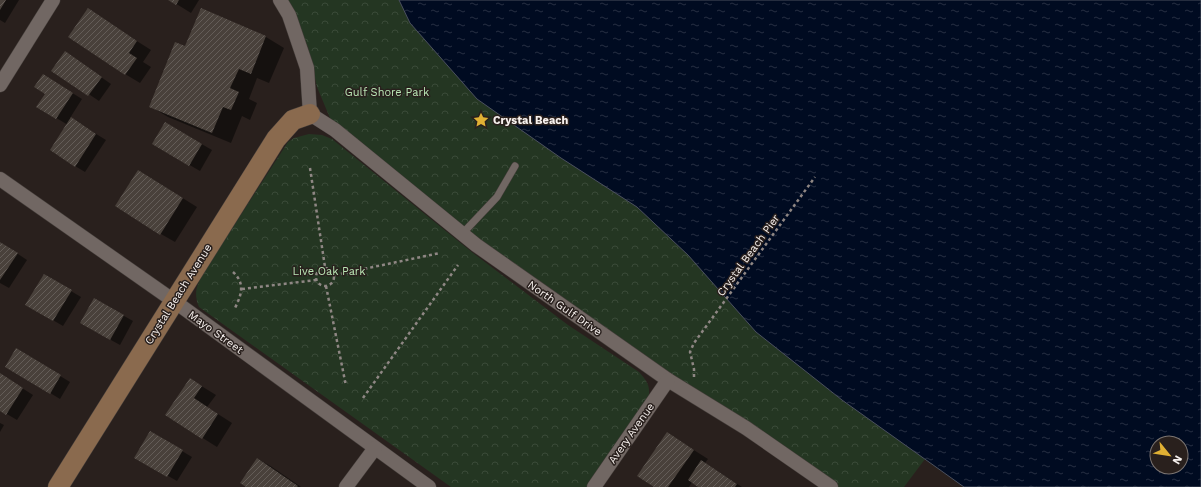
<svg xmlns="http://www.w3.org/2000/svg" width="1201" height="487" font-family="'Work Sans',sans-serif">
	<defs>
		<pattern id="park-crowns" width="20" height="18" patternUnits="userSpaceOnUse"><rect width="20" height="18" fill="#243622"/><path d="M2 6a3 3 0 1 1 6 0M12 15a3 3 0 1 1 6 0" fill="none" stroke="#3a4a38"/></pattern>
		<pattern id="water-ripples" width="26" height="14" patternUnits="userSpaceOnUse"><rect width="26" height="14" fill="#000b21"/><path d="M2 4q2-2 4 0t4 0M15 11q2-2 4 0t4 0" fill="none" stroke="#262f42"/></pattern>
		<pattern id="building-hatch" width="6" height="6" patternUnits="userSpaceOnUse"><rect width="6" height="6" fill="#49413b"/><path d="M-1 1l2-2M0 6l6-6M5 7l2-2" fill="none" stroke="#645d58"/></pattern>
	</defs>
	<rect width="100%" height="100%" fill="#29201d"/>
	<g fill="url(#park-crowns)">
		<polygon points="285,0 399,0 410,23 477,99 561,158 637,207 688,255 756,332 842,400 925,459 904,487 832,487 476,245 335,130 317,87 308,47"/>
		<path d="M309,134L322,135L332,139L473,253L568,325L639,372C645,379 650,384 649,394C647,409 599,471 588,487H451L199,307C193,292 197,285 204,272L288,142L294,138Z"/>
	</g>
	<path fill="url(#water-ripples)" stroke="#4a505e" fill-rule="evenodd" d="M399,0H1201V487H964L842,400L756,332L688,255L637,207L561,158L477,99L410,23ZM1157,443H1181V467H1157Z"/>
	<g fill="#0007">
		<polygon points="0,0 19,0 5,23 0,20"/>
		<polygon points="170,0 199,0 191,13"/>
		<polygon points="202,9 266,37 284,48 269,83 257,78 249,99 257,103 250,120 242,116 231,143 168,117 150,106 186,47"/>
		<polygon points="88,10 151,50 143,62 151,67 140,83 125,74"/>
		<polygon points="65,52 111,84 99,101 53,70"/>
		<polygon points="53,81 82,99 70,118 106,140 85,172 75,166 68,125 38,107"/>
		<polygon points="165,123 212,150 200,171 153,144"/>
		<polygon points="152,179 197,207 175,242 161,234"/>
		<polygon points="0,242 27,260 9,288 0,283"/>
		<polygon points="44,275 81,297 63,326 27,305"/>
		<polygon points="94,299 133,321 120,345 91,329"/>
		<polygon points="16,349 70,382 60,399 6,366"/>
		<polygon points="0,374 33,395 17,420 0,410"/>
		<polygon points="190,379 216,395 207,407 232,423 217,447 166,415"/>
		<polygon points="0,423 4,425 0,432"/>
		<polygon points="150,432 192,457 177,481 135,457"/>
		<polygon points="667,433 708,459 705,463 742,487 699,487 692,482 689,487 656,487"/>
		<polygon points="258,459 272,467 301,487 248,487"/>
	</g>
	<g fill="url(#building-hatch)">
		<polygon points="0,0 6,0 0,10"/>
		<polygon points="168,0 179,0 176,5"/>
		<polygon points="88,8 137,41 129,53 137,58 125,75 68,37"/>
		<polygon points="201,8 266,36 251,74 239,69 230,88 239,92 231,110 223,107 212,133 149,107 175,42 185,46"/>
		<polygon points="65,51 102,77 88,96 51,71"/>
		<polygon points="43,74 73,93 56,119 36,107 45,94 34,87"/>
		<polygon points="71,117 96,134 75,167 50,150"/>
		<polygon points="165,122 202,144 189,166 152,144"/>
		<polygon points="138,170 183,198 160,235 115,206"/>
		<polygon points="0,242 18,253 0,280"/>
		<polygon points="44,274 72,290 53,321 25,305"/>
		<polygon points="94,298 124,315 110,340 80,323"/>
		<polygon points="16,348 61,375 50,394 5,367"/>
		<polygon points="0,373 23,388 6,415 0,411"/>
		<polygon points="190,378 202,386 194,398 218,414 202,439 165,415"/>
		<polygon points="150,431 183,450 167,477 134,458"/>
		<polygon points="667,432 694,450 668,487 654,487 637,476"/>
		<polygon points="257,458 298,486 297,487 246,487 240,483"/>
		<polygon points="701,460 737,484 735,487 698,487 688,480"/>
	</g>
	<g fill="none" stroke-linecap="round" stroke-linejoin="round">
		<defs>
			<polyline id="lane" points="462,234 497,197 515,166"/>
			<g id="street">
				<polyline points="280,0 289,15 307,68 310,114 335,130 476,245 668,380 746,428 831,487"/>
				<polyline points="0,85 53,0"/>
				<polyline points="0,179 174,301 429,487"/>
				<polyline points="346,487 375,448"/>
				<polyline points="594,487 668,380"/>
			</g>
			<polyline id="secondary" points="58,487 276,139 293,120 310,114"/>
		</defs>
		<use href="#lane" stroke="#443d3a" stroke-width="8"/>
		<use href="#street" stroke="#443d3a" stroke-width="15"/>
		<use href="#secondary" stroke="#443d3a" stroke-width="21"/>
		<g stroke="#8f8784" stroke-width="2.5" stroke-dasharray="3 3" stroke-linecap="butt">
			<polyline points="310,168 325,267"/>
			<circle cx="325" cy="277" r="9"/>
			<path d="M233,272C245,283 242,294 235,308"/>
			<polyline points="335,275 440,253"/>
			<polyline points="326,286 346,386"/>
			<polyline points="242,289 316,280"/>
			<polyline points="694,377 694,369 690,352 694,343 815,177"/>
			<polyline points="363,398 458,265"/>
		</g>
		<use href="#lane" stroke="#716763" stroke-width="7"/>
		<use href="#street" stroke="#716763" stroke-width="14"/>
		<use href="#secondary" stroke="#8a6a4e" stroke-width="20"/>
	</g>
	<defs>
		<symbol id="sight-bare" viewBox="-9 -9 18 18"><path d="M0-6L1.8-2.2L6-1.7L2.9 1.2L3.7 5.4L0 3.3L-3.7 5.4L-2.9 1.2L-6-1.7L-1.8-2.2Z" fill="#e0b034" stroke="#29201d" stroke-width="2.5" paint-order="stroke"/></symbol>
	</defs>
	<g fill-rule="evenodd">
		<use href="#sight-bare" x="470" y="109" width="22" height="22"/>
	</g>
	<g text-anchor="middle" stroke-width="3" stroke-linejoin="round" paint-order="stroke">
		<g font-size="11" fill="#b9e5b4" stroke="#29201d">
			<text x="387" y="96">Gulf Shore Park</text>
			<text x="329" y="275">Live Oak Park</text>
		</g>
		<g font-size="11" font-weight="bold" fill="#f7f1ee" stroke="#29201d" text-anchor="start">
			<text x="493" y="124">Crystal Beach</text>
		</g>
		<g font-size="11" fill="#f7f1ee" stroke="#29201d">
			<text transform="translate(748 255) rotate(-54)" y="4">Crystal Beach Pier</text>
			<text transform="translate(178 294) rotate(-58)" y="4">Crystal Beach Avenue</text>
			<text transform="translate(565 308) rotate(35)" y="4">North Gulf Drive</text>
			<text transform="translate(216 332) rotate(36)" y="4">Mayo Street</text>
			<text transform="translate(631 433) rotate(-55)" y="4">Avery Avenue</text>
		</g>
	</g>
	<g transform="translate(1169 455) rotate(120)"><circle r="19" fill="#29201d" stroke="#7b7471"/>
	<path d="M0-3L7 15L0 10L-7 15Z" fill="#e0b034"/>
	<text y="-6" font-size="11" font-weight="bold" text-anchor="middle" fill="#f7f1ee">N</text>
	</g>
</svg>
